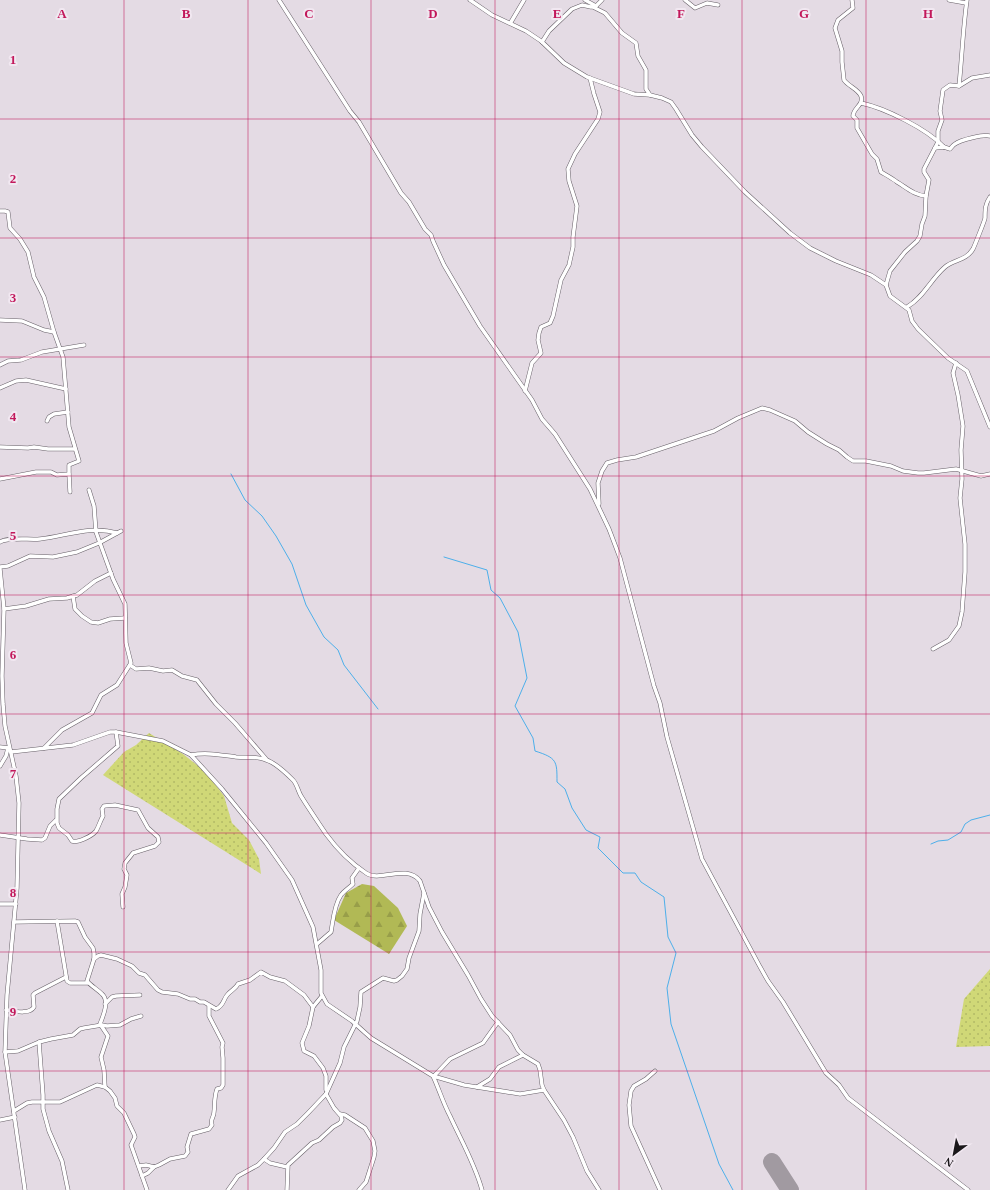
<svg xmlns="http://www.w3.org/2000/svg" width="990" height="1190" font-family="Georgia,serif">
	<defs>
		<pattern id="grass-dots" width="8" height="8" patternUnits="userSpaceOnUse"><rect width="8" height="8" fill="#d0d877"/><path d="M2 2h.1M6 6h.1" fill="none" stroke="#b2b966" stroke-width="1.8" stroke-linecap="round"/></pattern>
		<pattern id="forest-firs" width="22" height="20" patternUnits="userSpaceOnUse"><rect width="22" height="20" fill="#b1b955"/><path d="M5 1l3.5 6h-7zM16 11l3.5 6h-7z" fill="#989e49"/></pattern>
	</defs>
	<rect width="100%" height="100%" fill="#e4dbe4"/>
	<g fill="url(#grass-dots)">
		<polygon points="149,733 183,754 197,765 209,776 224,796 232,823 249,840 259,859 261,874 103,775 124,752 136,745"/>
		<polygon points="990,969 990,1046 956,1047 964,999"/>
	</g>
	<polygon fill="url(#forest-firs)" points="362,884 374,886 398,908 407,926 389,954 334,920 346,893"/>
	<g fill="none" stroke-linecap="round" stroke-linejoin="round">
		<g stroke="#4dafea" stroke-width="1">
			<polyline points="231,474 245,500 262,516 276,536 292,564 306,605 324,637 338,650 344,665 378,709"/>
			<path d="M444,557L487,570L491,590L500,598L518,632L527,678L515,706L533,738L535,751C557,758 557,761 557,782L565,789L572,808L586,830L600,837L598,848L623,873H635L641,882L664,897L668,937L676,953L667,988L671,1024L719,1164L733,1190"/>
			<polyline points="931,844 938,841 948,840 961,832 965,824 971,820 990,815"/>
		</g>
		<polyline stroke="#a19aa1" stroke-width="18" points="772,1162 790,1190"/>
		<defs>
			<g id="minor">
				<polyline points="279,0 350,111 359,122 401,193 409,202 425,229 431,235 433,241 444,265 480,326 532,400 542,419 555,434 590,489 609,529 620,558 654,686 660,703 667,737 702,859 759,965 768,981 783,1002 826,1073 839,1085 848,1098 968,1190"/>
				<polyline points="470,0 492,15 526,31 541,41 564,63 587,77 634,94 650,95 662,98 671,102 676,109 692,135 702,147 745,192 790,233 810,248 836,261 871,275 886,285 890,296 909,310 912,321 918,329 948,358 967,371 990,427"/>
				<polyline points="585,0 596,6 602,0"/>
				<polyline points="685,0 695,8 707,3 718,5"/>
				<path d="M852,0L853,8L838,20L835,28L842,51V62L844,80C848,86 858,89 861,96C864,105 853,108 853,116L857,120V128L872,154L877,159L881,172C886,175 892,178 897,182C907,188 914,195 926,196"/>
				<polyline points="949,0 966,3"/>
				<polyline points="593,7 605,13 622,33 636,43 638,56 646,70 646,89 650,95"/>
				<polyline points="511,22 524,0"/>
				<polyline points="542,42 549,31 572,9 582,5 591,7 596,6"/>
				<path d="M959,86C962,57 963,28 967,0"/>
				<path d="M861,103C885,108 927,129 944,147"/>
				<path d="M935,148L944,147L950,149C952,147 953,145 955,144C960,140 984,134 990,136"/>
				<polyline points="0,211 5,211 8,212 10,228 20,239 28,252 34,277 44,297 54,332 63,357 69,427 79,461 69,465 69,474 57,475 51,472 36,472 0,479"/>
				<polyline points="886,285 890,271 905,252 917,241 920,236 922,224 925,216 926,196 929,180 924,172 924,169 938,142 938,131 942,120 940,111 943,90 950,85 959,86 972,78 990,75"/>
				<path d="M907,307C923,298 931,279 945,267C954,259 966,261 973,249C974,247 985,220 985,218C985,210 985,204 990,197"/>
				<polyline points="0,320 22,321 44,330 54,332"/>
				<polyline points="0,365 8,361 21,360 42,352 84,345"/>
				<polyline points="0,388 16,381 26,380 66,389"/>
				<polyline points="525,391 532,363 541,353 538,340 539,333 541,327 550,323 553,316 561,280 569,265 573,247 573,237 577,206 569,181 568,169 575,154 598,119 600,112 594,94 590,78"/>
				<polyline points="47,421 49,417 54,414 68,412"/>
				<polyline points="0,447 28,448 34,447 48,449 75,449"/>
				<polyline points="69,474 70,492"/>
				<polyline points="599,504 598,483 602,471 607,463 617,460 636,457 714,431 738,418 762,408 770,410 795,421 808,432 827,444 839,450 847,457 853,461 866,461 891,466 903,471 918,473 924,473 956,469 981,476 990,474"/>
				<path d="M0,542C7,537 30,540 40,539C66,536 91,525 117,533"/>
				<polyline points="0,567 8,566 30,556 53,557 77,552 99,543 121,531"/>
				<polyline points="0,569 4,609 2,676 3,704 5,726 16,776 19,803 17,888 7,995 5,1052 25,1190"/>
				<polyline points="73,596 75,609 82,616 91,622 98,623 110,619 125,618"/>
				<polyline points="4,609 26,606 49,599 67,598 77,595 95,581 111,573"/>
				<polyline points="933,649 949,640 959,626 962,612 965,572 965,544 960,498 962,479 961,450 963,426 958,395 953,373 956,363"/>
				<polyline points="130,665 136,669 149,668 163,671 172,670 182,676 197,680 216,704 235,723 266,759"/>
				<path d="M116,732L118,746L81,778L59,799L57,809V823L59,828L68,835L72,841C78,843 92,836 96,831C99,826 100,821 103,816L102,809L104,806L115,805L138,810L148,828L158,837L159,842L155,846L133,853L125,863L124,869L127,875L125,887L122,894L123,907"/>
				<polyline points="0,747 9,748"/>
				<polyline points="44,748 62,730 92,713 101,695 117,685 131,663 126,643 125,604 113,579 96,532 94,506 89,490"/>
				<polyline points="11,752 73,745 110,732 116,732 163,741 191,755 222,789 266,843 292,880 313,927 321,970 321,993 327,1004 352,1021 371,1038 433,1076 464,1085 520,1094 544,1090"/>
				<path d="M191,755C206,752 221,755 236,757C246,758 257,756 266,760C274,762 287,774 293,780C297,784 298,791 301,796C309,809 318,822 326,834C337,849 351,863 366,873C380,883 406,863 420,881L429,907L442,932L468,975L481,999L492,1016L510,1035L518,1050L523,1055L538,1064L540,1070L542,1085L544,1090L564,1120L573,1137L587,1171L599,1190"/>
				<polyline points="0,766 6,756 8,748"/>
				<polyline points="0,835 27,839 42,840 45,838 50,826 56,820"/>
				<polyline points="0,904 16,904"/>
				<polyline points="57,921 67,981 70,983 88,983"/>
				<path d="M14,922L75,921L78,922L85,937L93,948L94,953V959L87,981C91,986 97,989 102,994C110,1001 103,1016 100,1024L108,1036L101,1057L104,1070L105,1087"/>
				<path d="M317,944L331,932C333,921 334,905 341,895C344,891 349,888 353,884L352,878L359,868"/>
				<path d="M94,959L98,956L101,955L117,959L132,966L139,973L145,975L158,990L162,992L178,994L190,999H195L200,1002H204L216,1009C224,1006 223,999 228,994C232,990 236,988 238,984L250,980L261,972L270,977L285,981L304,995L313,1007"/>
				<polyline points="322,996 313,1007 309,1026 302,1043 304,1051 314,1056 323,1068 326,1076 326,1090"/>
				<polyline points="105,1004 112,997 116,996 140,995"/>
				<path d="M6,1010C14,1011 29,1015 34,1007L33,995L35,993L66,977"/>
				<polyline points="39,1042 43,1095 43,1109 49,1131 62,1161 68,1190"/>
				<polyline points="5,1052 18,1051 39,1042 51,1039 73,1035 80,1029 84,1028 102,1025 107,1026 120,1025 131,1019 141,1016"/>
				<polyline points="655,1071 646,1079 634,1086 631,1091 629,1105 631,1126 660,1190"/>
				<path d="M433,1076C439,1089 443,1103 450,1116C461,1140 475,1164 482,1190"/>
				<polyline points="434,1076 450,1059 483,1043 498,1022"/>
				<polyline points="477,1087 490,1079 499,1067 523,1055"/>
				<polyline points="14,1111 27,1103 32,1102 60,1102 97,1085 105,1087 110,1091 115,1098 117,1106 124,1113 134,1134 135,1137 131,1145 147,1190"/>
				<polyline points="340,1114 345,1115 365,1128 373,1141 375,1151 374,1157 366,1182 359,1190"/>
				<polyline points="0,1120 15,1117"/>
				<polyline points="264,1159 270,1163 287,1167"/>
				<path d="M139,1166L146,1165L154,1167L159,1165L170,1159L185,1156L188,1152L187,1147L191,1134L209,1129L212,1125C210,1118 214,1118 214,1112C215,1104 214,1097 217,1089L221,1088L223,1085V1058L222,1047L223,1043L209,1016V1006"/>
				<polyline points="142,1176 148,1173 154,1167"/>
				<polyline points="228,1190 238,1176 258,1165 264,1159 274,1148 285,1132 297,1124 308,1113 326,1094 340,1063 344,1047 357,1021 360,1007 361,992 383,978 394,981 397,980 402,976 407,969 409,958 419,931 420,914 424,893"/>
				<polyline points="287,1190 288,1165 312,1143 319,1140 333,1127 340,1123 342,1120 341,1116 334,1108 326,1094"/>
			</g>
		</defs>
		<use href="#minor" stroke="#676068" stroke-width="4.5"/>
		<use href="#minor" stroke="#fff" stroke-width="3.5"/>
	</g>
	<path fill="none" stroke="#c2185b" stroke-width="1" stroke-opacity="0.55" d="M124,0V1190M248,0V1190M371,0V1190M495,0V1190M619,0V1190M742,0V1190M866,0V1190M0,119H990M0,238H990M0,357H990M0,476H990M0,595H990M0,714H990M0,833H990M0,952H990M0,1071H990"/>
	<g font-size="13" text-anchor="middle" font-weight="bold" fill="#c2185b" stroke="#f1e8f1" stroke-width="4" stroke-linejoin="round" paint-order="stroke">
		<text x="62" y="18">A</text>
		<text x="186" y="18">B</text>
		<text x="309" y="18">C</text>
		<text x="433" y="18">D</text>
		<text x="557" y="18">E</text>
		<text x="681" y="18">F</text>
		<text x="804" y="18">G</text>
		<text x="928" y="18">H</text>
		<text x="13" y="64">1</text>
		<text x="13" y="183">2</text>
		<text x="13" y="302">3</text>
		<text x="13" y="421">4</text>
		<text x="13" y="540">5</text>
		<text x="13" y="659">6</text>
		<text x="13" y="778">7</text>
		<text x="13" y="897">8</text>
		<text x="13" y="1016">9</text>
	</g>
	<g transform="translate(954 1154) rotate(212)" stroke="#f1e8f1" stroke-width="3" paint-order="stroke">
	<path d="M0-3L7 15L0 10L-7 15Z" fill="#1a171a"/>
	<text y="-6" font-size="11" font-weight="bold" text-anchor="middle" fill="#1a171a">N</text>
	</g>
</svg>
